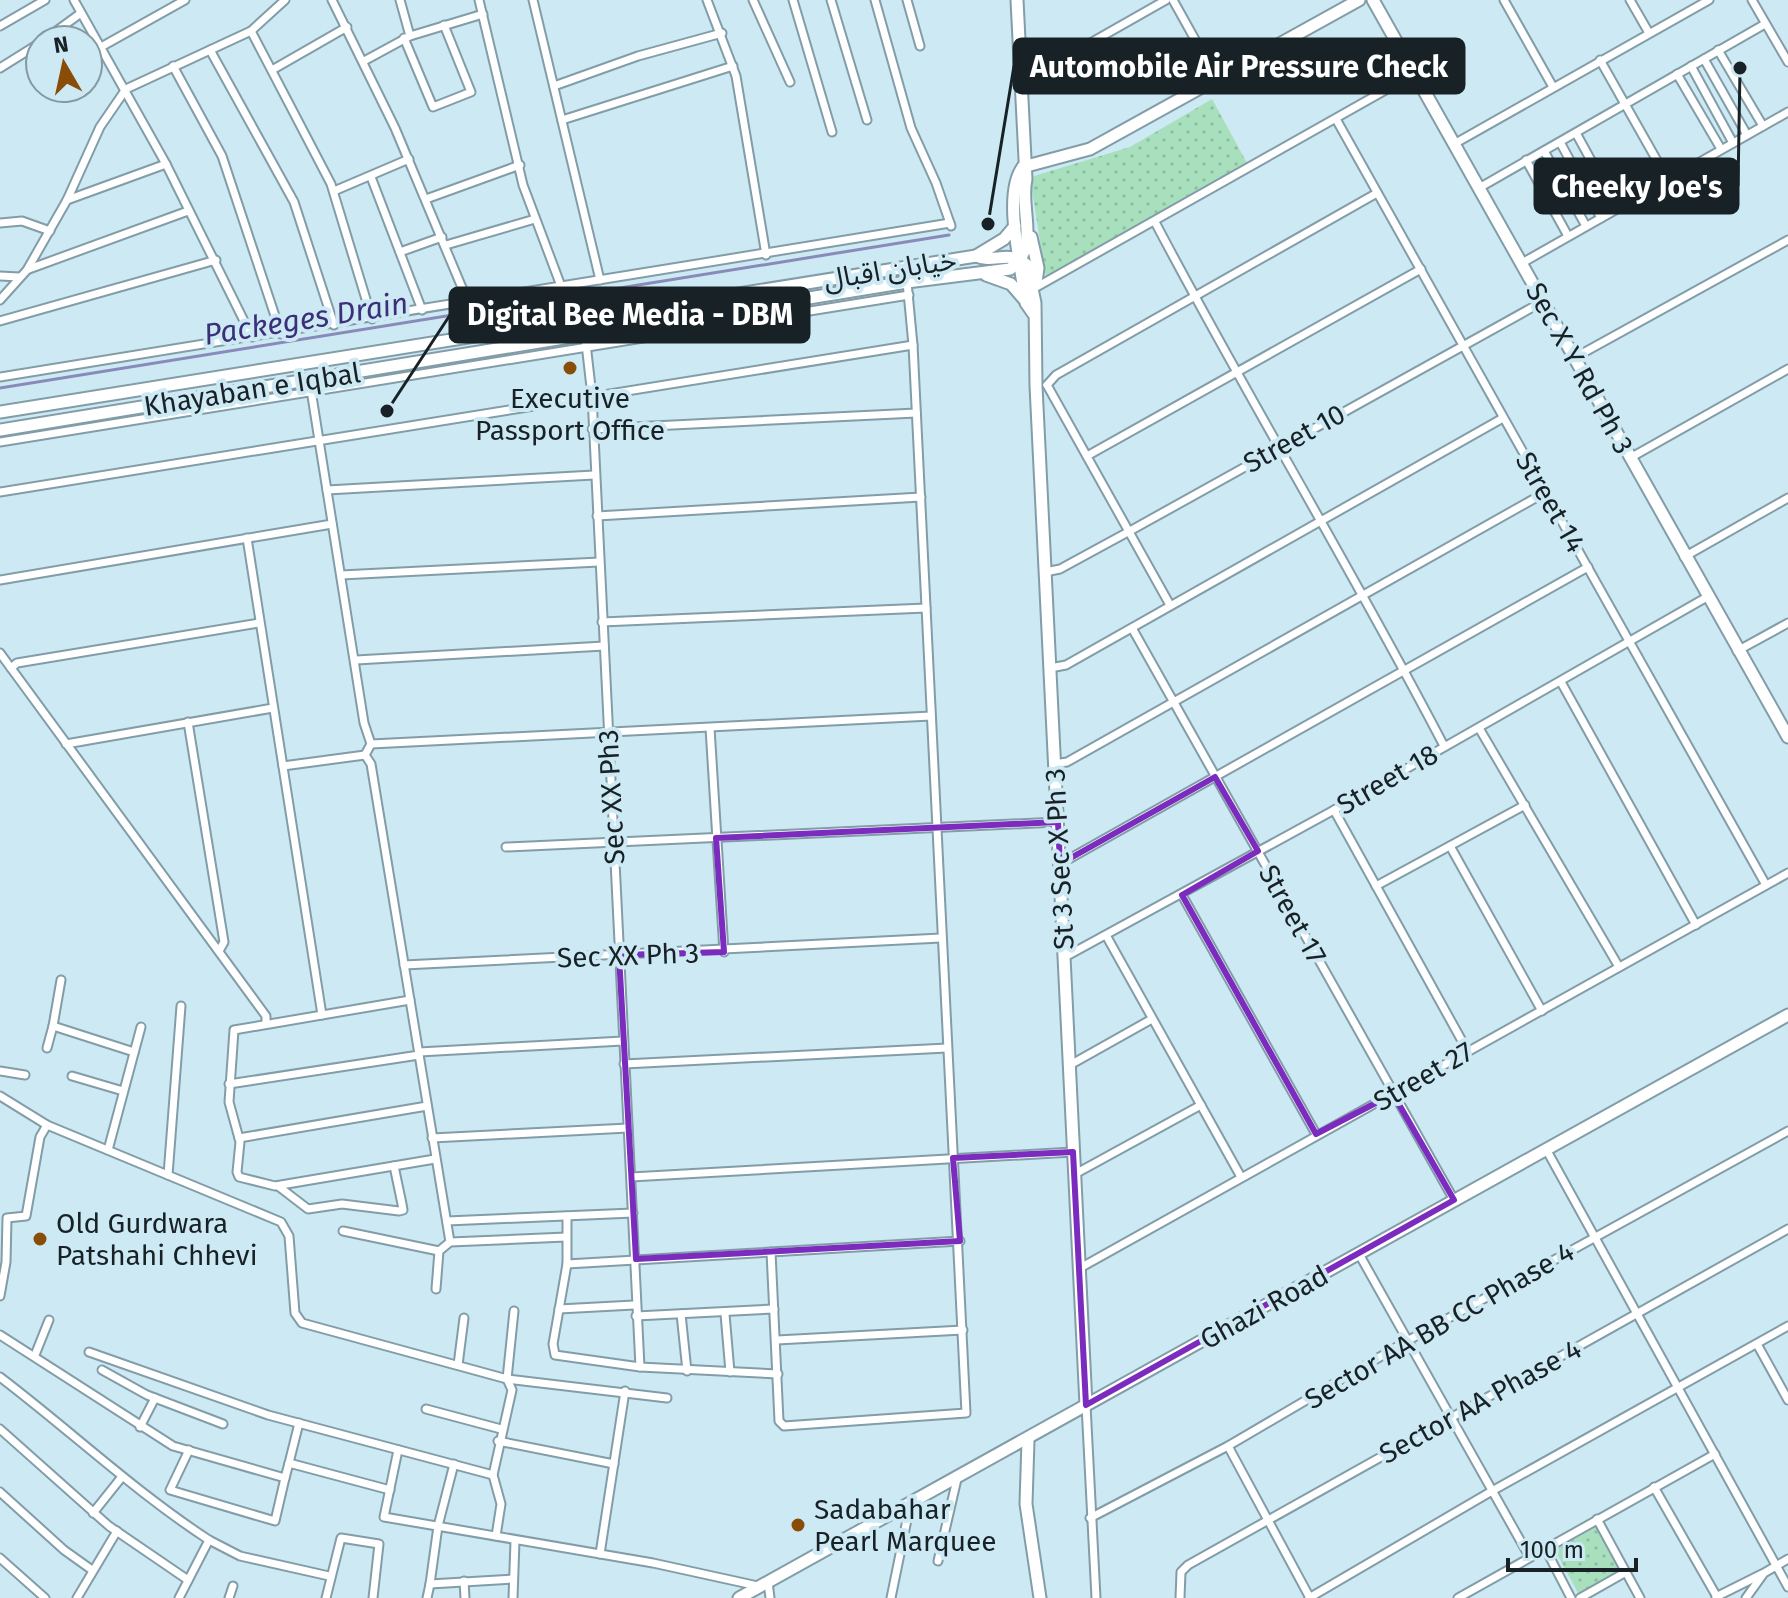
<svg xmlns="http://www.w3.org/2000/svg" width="1788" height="1598" font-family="'Fira Sans','Noto Sans Arabic',sans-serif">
	<defs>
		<pattern id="park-dots" width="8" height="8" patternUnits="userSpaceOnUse" patternTransform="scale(2)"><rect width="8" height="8" fill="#a8e0be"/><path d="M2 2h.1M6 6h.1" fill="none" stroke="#90c0a3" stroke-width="1.8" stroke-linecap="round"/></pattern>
	</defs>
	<rect width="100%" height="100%" fill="#cde9f4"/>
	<g fill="url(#park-dots)">
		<polygon points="1212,99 1247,163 1049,277 1045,274 1031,183 1034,176 1130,147"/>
		<polygon points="1596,1527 1620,1571 1578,1593 1555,1550"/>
	</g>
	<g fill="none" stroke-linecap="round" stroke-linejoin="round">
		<polyline stroke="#898ab9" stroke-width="3" points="0,388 949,235"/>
		<defs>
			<g id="street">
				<polyline points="74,0 166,164 252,337"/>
				<polyline points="332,0 395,128 468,302"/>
				<polyline points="400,0 410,36"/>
				<polyline points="479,0 523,185 561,286"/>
				<polyline points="533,0 600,280"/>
				<polyline points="707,0 736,76 766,255"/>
				<polyline points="753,0 790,82"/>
				<polyline points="793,0 832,132"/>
				<polyline points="831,0 867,120"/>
				<polyline points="875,0 911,128 936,183 951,226"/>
				<polyline points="907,0 920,46"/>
				<polyline points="1173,0 1217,79"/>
				<polyline points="1504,0 1553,87"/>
				<polyline points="1630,0 1649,33"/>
				<polyline points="1752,0 1788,62"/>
				<polyline points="0,26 45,0"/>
				<polyline points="251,31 331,184 372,319"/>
				<polyline points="404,38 433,107 471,92 444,25"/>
				<polyline points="44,40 81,13"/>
				<polyline points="101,47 185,0"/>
				<polyline points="210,50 294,202 334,325"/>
				<polyline points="1718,50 1763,126"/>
				<polyline points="1704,59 1747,135"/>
				<polyline points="1600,60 1668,180"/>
				<polyline points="364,61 410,36 483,14"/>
				<polyline points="173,66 222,156 281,334"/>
				<polyline points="1691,66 1733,143"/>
				<polyline points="0,68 40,43"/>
				<polyline points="272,70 347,27"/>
				<polyline points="1677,74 1721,149"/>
				<polyline points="1021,76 1034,75 1166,0"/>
				<polyline points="554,86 638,56 722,33"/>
				<polyline points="1336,119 1766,885"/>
				<polyline points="562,120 733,66"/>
				<polyline points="1576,133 1617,208"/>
				<polyline points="1560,142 1601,218"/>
				<polyline points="1454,144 1709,0"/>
				<polyline points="1544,151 1586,226"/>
				<polyline points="1526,160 1568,236"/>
				<polyline points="371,177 422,310"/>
				<polyline points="1479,188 1765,24"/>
				<polyline points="334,191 409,159"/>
				<polyline points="426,199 520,165"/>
				<polyline points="67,200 166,164"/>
				<path d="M1155,222C1248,399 1352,569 1444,746"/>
				<polyline points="0,223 22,221 50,231"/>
				<polyline points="446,245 535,219"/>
				<polyline points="400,252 442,237"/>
				<polyline points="1522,263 1788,112"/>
				<polyline points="29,269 188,211"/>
				<polyline points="0,276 19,277"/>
				<polyline points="1033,289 1414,74"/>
				<polyline points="0,300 27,270 67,200 100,127 126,89 251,31 285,0"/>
				<polyline points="0,321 216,260"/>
				<polyline points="585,335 592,396 640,1367"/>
				<polyline points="1574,358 1788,240"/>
				<polyline points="0,377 950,223"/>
				<polyline points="1047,385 1056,375 1377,193"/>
				<polyline points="1047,385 1170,605"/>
				<polyline points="311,390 364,723 371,744 365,755 371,764 450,1242"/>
				<polyline points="592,429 916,413"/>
				<polyline points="0,442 909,295"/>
				<polyline points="1087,456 1421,269"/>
				<polyline points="1630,458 1788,369"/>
				<polyline points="327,490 594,475"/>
				<polyline points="0,492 913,345"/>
				<polyline points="597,516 921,497"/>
				<polyline points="247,538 322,1015"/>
				<polyline points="1684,557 1788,498"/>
				<polyline points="1045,572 1060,569 1128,532 1542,302"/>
				<polyline points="341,575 599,562"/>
				<polyline points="0,580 332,524"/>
				<polyline points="602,622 926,608"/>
				<polyline points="1132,628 1454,1200"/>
				<polyline points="1737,651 1788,623"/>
				<polyline points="0,653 266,1016 266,1023"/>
				<polyline points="356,660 604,646"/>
				<polyline points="11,668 17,663 259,623"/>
				<polyline points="1050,668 1066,665 1503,418"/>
				<polyline points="1561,682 1696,925"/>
				<polyline points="188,722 224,942 219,951"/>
				<polyline points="710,728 724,952"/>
				<polyline points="1479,728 1619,967"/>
				<polyline points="66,744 273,708"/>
				<polyline points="371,744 931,716"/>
				<polyline points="1054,764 1067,762 1546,492"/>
				<polyline points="283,766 365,755"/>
				<polyline points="1334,810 1467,1050"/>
				<polyline points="1450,846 1542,1011"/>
				<polyline points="506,847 1058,822"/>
				<polyline points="1060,864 1588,567"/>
				<polyline points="1376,886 1525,805"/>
				<polyline points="1182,895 1316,1134"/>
				<polyline points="1107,937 1241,1177"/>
				<polyline points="1065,957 1334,810 1707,597"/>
				<polyline points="404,965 941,938"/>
				<polyline points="61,980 53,1026 134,1052"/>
				<polyline points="410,1000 234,1030 229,1102 240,1142 237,1172 239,1177 275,1186 435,1159"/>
				<polyline points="47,1048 53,1026"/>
				<polyline points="419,1052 623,1041"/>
				<polyline points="624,1064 947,1048"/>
				<polyline points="1070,1065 1152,1019"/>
				<polyline points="0,1071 25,1075"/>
				<polyline points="72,1076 123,1091"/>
				<polyline points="229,1084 419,1055"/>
				<polyline points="0,1096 47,1125 281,1222 289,1236 295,1313 302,1323 507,1379 667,1398"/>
				<polyline points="239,1138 427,1106"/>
				<polyline points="432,1138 628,1128"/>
				<polyline points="1546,1149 1788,1587"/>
				<polyline points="108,1150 141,1027"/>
				<polyline points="1075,1174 1201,1105"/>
				<polyline points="168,1175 181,1006"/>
				<polyline points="631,1177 1073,1152"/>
				<polyline points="278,1186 308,1209 342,1204 399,1211 403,1210 402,1204 394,1166"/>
				<polyline points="567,1216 567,1264 553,1344 555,1355 640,1367 778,1374"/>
				<polyline points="447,1221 633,1213"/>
				<polyline points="343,1231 439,1251"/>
				<polyline points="771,1252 779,1421 784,1426 966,1413 913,345 907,282"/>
				<polyline points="1359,1254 1529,1556"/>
				<polyline points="567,1264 960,1241"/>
				<polyline points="1080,1268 1788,873"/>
				<polyline points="436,1289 439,1251 450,1242 566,1237"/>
				<polyline points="0,1296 6,1262 7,1218 26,1216 40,1137 47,1125"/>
				<polyline points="559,1309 634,1305"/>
				<polyline points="681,1314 687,1371"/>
				<polyline points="725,1314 730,1372"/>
				<polyline points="636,1316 774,1309"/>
				<polyline points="0,1335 173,1446 285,1478 289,1463 390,1490"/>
				<polyline points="777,1340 963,1330"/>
				<polyline points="1757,1344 1788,1400"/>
				<polyline points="89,1352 268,1415 493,1475"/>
				<polyline points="35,1355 49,1320"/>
				<polyline points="458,1365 464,1318"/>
				<polyline points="102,1370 147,1395 223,1424"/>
				<path d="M0,1377C71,1431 134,1491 209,1540L179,1598"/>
				<polyline points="1086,1405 1096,1598"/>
				<polyline points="426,1409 501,1429"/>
				<polyline points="140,1427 155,1398"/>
				<polyline points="0,1429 109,1526 188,1580"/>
				<polyline points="498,1441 614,1464"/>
				<polyline points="1228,1446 1310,1598"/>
				<polyline points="189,1450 170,1490 275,1521 285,1478"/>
				<polyline points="398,1450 384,1517 653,1563 758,1586"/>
				<polyline points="289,1463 299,1423"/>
				<polyline points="454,1464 438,1526 430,1584 513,1579"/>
				<polyline points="1654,1487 1717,1597"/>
				<polyline points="0,1492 64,1550 92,1570"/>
				<polyline points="93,1513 121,1478"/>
				<polyline points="1090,1518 1228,1446 1407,1341 1788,1131"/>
				<polyline points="1597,1519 1640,1598"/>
				<polyline points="496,1536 501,1504 493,1475 512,1390 507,1379 514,1311"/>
				<polyline points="209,1540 240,1556 329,1576"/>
				<polyline points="1545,1548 1571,1598"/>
				<polyline points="600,1554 625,1391"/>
				<polyline points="0,1558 45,1598"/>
				<polyline points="938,1561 957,1479"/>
				<polyline points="464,1581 465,1598"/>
				<polyline points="768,1582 770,1598"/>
				<polyline points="1716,1597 1762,1574"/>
				<polyline points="77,1598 117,1531"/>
				<polyline points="229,1598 233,1586"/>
				<polyline points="326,1598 341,1538 379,1544 373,1598"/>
				<polyline points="427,1598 430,1584"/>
				<polyline points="513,1598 515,1541"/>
				<polyline points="891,1598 910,1505"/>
				<polyline points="1180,1598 1181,1572 1188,1565 1788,1229"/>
				<polyline points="1309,1598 1492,1491 1788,1326"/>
				<polyline points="1458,1598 1715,1454"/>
				<polyline points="1580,1598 1626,1572"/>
				<polyline points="1746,1598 1764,1573 1788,1559"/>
			</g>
			<g id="secondary">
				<polyline points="1373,0 1788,737"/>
				<polyline points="1023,167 1090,149 1359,0"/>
				<path d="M1023,167C1002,194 1022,269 1026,303L1033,313"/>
				<polyline points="1031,237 1038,268 1036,282"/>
				<polyline points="976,256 1004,239 1015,226"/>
				<polyline points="986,275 1011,284 1024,299"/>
				<path d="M0,412L976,256C994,264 1009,249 1027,265L1035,303L1036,386L1086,1405"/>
				<path d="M0,430L907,282L1010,269C1041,247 1019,210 1026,179L1017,0"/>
				<polyline points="1028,1440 1026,1504 1040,1598"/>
				<polyline points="739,1598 1788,1015"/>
			</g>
		</defs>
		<use href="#street" stroke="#829da7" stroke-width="11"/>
		<use href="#secondary" stroke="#829da7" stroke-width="15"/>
		<use href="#street" stroke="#fff" stroke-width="7"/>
		<use href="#secondary" stroke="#fff" stroke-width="11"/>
	</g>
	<path fill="none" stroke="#7b2cbf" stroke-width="6" stroke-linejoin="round" d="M1215,777L1258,851L1182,895L1316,1134L1393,1094L1454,1200L1086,1405L1073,1152L953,1158L960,1241L636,1259L619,955L724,952L716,838L1058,822L1060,864Z"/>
	<g fill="#894d08" stroke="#cde9f4" stroke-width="3">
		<circle cx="570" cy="368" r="8"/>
		<circle cx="40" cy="1239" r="8"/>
		<circle cx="798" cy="1525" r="8"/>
	</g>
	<g text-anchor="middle" stroke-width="8" stroke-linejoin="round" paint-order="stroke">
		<g font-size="28" fill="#182226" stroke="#cde9f4">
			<text transform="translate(890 269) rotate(-9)" y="10">خیابان اقبال</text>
			<text transform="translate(1580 368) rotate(61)" y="10">Sec X Y Rd Ph 3</text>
			<text transform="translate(252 389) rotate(-9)" y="10">Khayaban e Iqbal</text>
			<text transform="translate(1294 438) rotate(-29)" y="10">Street 10</text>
			<text transform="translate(1551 502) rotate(60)" y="10">Street 14</text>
			<text transform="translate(1387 779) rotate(-30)" y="10">Street 18</text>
			<text transform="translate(611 797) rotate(-93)" y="10">Sec XX Ph3</text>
			<text transform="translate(1059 859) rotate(-93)" y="10">St 3 Sec X Ph 3</text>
			<text transform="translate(1293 914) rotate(61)" y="10">Street 17</text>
			<text transform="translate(628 955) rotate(-2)" y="10">Sec XX Ph 3</text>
			<text transform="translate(1423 1076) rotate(-30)" y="10">Street 27</text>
			<text transform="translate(1264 1307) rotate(-29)" y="10">Ghazi Road</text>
			<text transform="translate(1439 1325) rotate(-30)" y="10">Sector AA BB CC Phase 4</text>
			<text transform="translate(1480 1401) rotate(-29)" y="10">Sector AA Phase 4</text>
		</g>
		<g font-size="28" fill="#182226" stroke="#cde9f4" text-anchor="start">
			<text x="570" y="408" text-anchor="middle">Executive<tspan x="570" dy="32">Passport Office</tspan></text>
			<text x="56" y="1233">Old Gurdwara<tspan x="56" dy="32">Patshahi Chhevi</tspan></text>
			<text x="814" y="1519">Sadabahar<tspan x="814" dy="32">Pearl Marquee</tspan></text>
		</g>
		<g font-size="30" font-style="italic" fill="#3b2f7a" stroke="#cde9f4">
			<text transform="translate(306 319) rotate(-9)" y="10">Packeges Drain</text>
		</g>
	</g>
	<path fill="none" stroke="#182226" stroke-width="3" d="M988 224L1014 66M1740 68L1738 186M387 411L450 315"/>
	<g fill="#182226" stroke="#cde9f4" stroke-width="3">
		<circle cx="988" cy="224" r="8"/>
		<circle cx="1740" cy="68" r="8"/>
		<circle cx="387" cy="411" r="8"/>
	</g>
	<g fill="#182226" stroke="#182226" stroke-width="3">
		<rect x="1014" y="39" width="450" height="54" rx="8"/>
		<rect x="1535" y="159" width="203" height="54" rx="8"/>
		<rect x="450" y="288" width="359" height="54" rx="8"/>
	</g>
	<g font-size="30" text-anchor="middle" font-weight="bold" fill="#fff">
		<text x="1239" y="77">Automobile Air Pressure Check</text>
		<text x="1637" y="197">Cheeky Joe's</text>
		<text x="630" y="325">Digital Bee Media - DBM</text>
	</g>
	<g transform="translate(64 64) rotate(351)"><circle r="38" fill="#cde9f4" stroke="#8599a2" stroke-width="2"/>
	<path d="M0-6L14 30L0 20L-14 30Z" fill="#894d08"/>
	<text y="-12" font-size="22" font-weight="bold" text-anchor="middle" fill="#182226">N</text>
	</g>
	<path d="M1508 1558v12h128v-12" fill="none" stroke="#182226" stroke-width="4"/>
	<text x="1520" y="1558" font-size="24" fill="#182226" stroke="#cde9f4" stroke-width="6" paint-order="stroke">100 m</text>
</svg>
